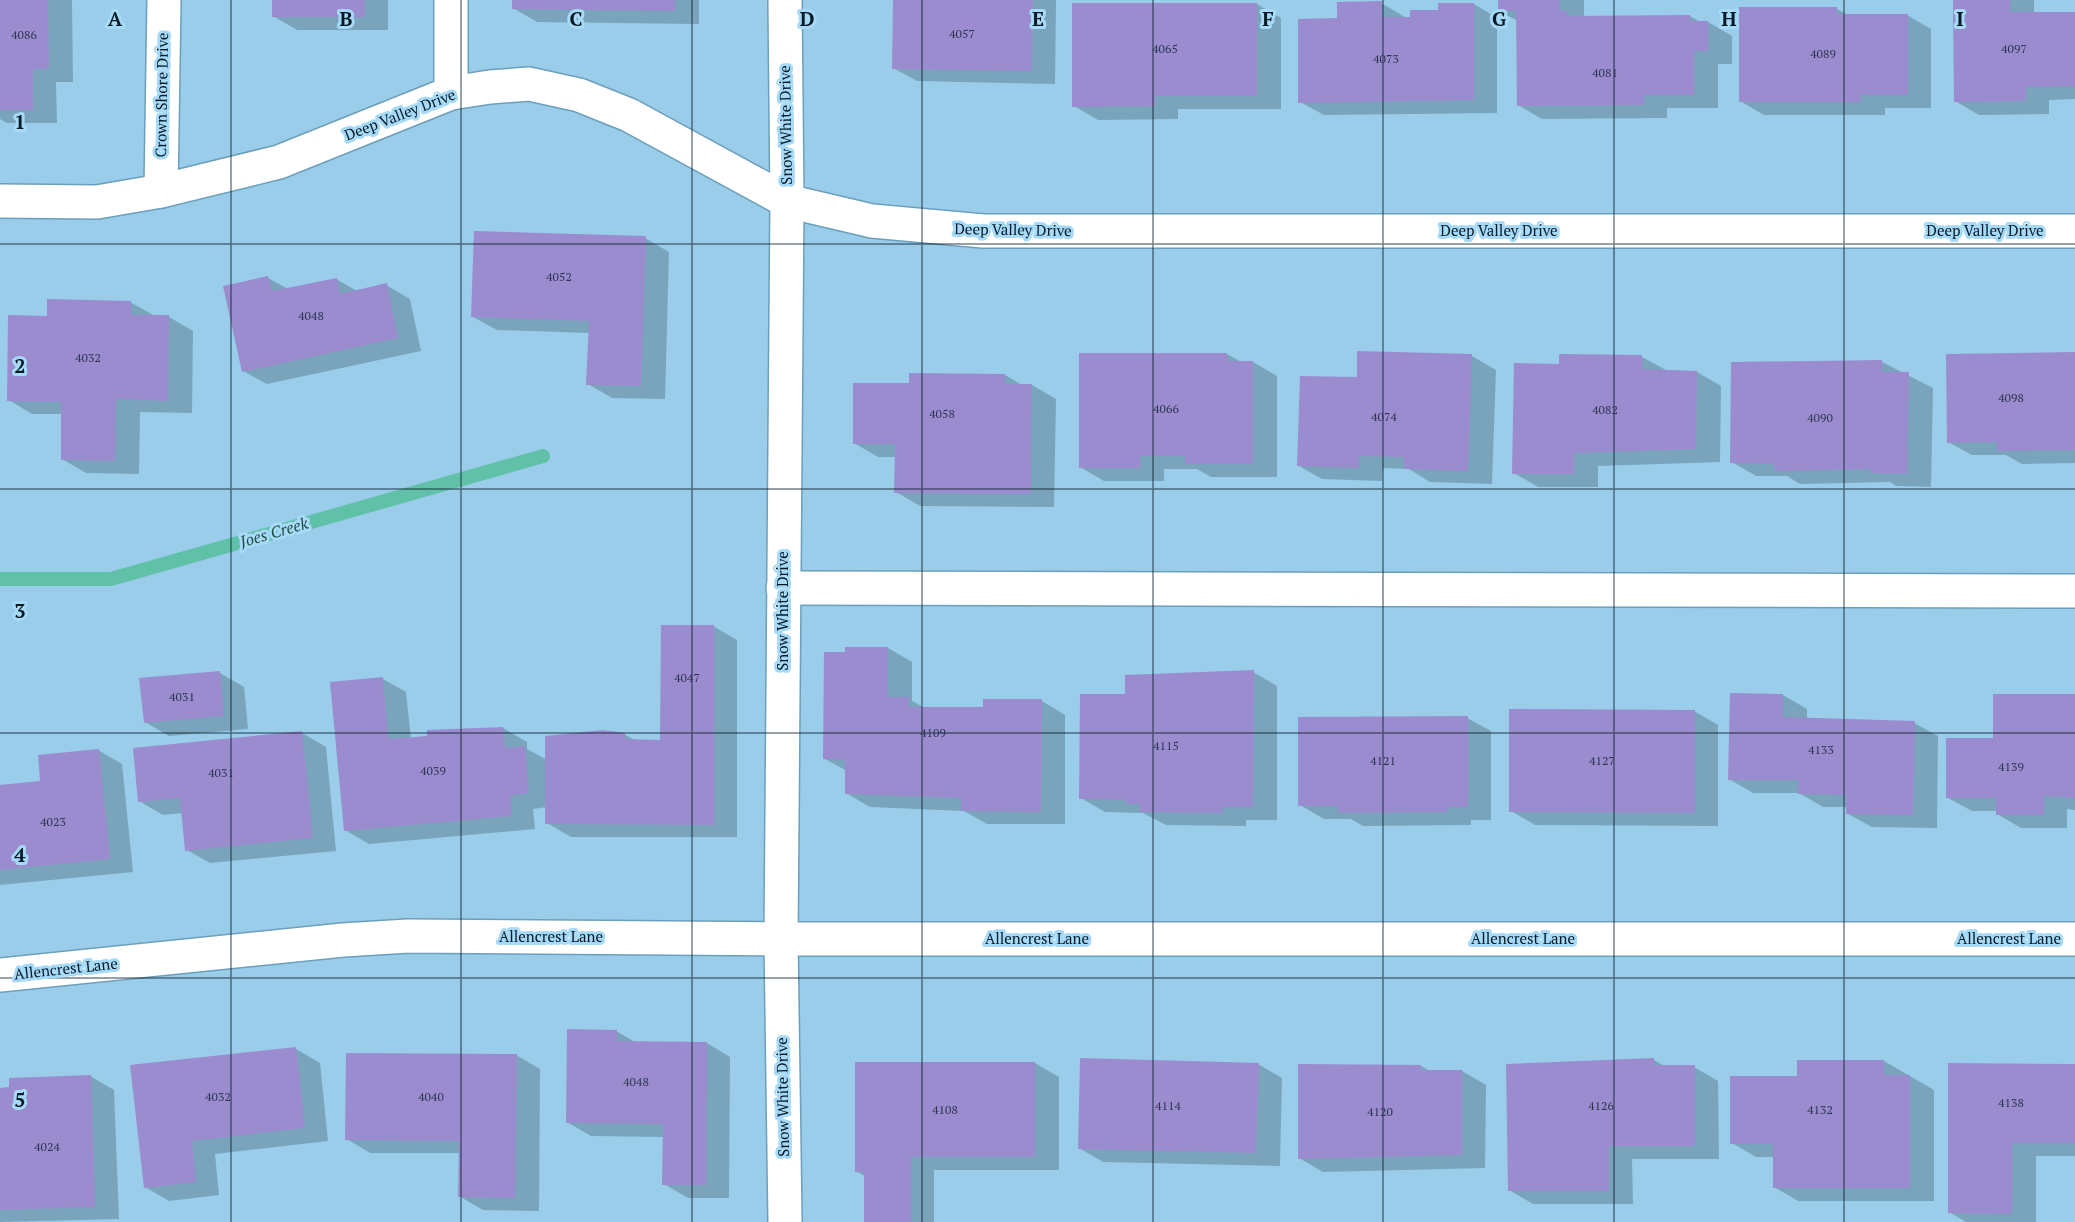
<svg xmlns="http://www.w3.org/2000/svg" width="2075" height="1222" font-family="'PT Serif',serif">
	<rect width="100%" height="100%" fill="#99cdea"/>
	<g fill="#0003">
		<polygon points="0,0 72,0 73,82 56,82 57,123 7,123 0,119"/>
		<polygon points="273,0 388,0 388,30 297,30 273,16"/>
		<polygon points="513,0 699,0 699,24 537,22 513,8"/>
		<polygon points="895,0 1056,0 1055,84 917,81 893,68"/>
		<polygon points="1499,0 1584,0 1584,17 1690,16 1700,22 1708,22 1732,36 1732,64 1718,64 1718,108 1667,108 1667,118 1542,119 1518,105 1518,21 1499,11"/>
		<polygon points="1955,0 2034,0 2034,13 2075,13 2075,99 2049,100 2049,114 1979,115 1955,101"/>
		<polygon points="1381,3 1405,17 1405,19 1474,4 1497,18 1497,113 1324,115 1300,102 1338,19"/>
		<polygon points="1257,4 1281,18 1281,109 1178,109 1178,119 1098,120 1074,106"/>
		<polygon points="1837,9 1848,15 1907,15 1931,29 1931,108 1885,108 1885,115 1764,115 1740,101"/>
		<polygon points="645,238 669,252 665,399 612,398 588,384 590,333 497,330 473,317"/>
		<polygon points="268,278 288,289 336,279 357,291 386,285 410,299 421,351 267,384 243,371"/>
		<polygon points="130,302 155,316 169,317 193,331 192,413 140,412 139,474 86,473 62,459 63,414 32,414 9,400"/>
		<polygon points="2075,353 2075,463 2022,464 2006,455 1972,455 1948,442"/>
		<polygon points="1080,354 1227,354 1241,362 1253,362 1277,376 1277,477 1211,477 1197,469 1164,469 1164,481 1104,481 1080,467"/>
		<polygon points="1472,356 1496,370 1492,484 1430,482 1409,469 1383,468 1382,481 1322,479 1299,466 1358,379"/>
		<polygon points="1642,357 1666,370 1697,372 1721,386 1720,462 1598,466 1598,487 1538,487 1514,473 1560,365"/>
		<polygon points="1882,362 1933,388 1931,487 1896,486 1890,482 1800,484 1787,476 1756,476 1732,462"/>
		<polygon points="1005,375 1022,385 1032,385 1056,399 1054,507 920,506 896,492 896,457 878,457 854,443 910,385"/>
		<polygon points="713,626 737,640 737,837 571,837 547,823 547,807 533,809 535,829 369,844 345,830 383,679 406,692 411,739 503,728 527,742 527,749 547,760 624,734 636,741 661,741"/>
		<polygon points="888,648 912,662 912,701 925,708 984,709 1042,701 1065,715 1065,824 987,824 964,811 870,807 846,793 847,771 825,759 847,653"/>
		<polygon points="1253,672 1277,686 1277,820 1246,820 1246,826 1166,825 1143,813 1105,812 1081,798 1126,695"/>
		<polygon points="220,673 244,687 248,729 169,736 145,722"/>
		<polygon points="1783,695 1807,709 1807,719 1914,723 1938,736 1937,828 1872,827 1848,814 1848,807 1823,807 1799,793 1753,793 1729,779"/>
		<polygon points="2075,695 2075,810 2067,809 2067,828 2021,828 1997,814 1997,811 1972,811 1948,798 1994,739"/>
		<polygon points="1694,711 1718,725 1718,826 1535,825 1511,811"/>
		<polygon points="1467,718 1491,731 1491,820 1471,820 1471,825 1363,826 1351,819 1324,819 1300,805"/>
		<polygon points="302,733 326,747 336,851 210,863 187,850 183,813 163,815 139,801"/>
		<polygon points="98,750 122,764 133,872 0,885 0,787 42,782"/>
		<polygon points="616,1031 635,1042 707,1043 730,1057 729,1198 688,1198 664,1184 664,1137 591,1136 567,1122"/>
		<polygon points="296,1049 320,1063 328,1141 215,1154 219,1195 169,1201 145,1187 132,1066"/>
		<polygon points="516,1055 540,1069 539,1211 483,1210 459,1196 460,1153 370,1153 347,1139"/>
		<polygon points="1654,1060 1666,1067 1694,1067 1718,1081 1719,1159 1632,1159 1633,1204 1533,1204 1509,1190"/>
		<polygon points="1884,1061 1934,1090 1934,1201 1798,1201 1774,1187 1774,1157 1756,1157 1732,1143"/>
		<polygon points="1035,1063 1059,1077 1059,1170 934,1170 934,1222 866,1222 866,1177 856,1171"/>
		<polygon points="1258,1064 1282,1078 1280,1166 1103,1162 1079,1148"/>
		<polygon points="2075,1065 2075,1156 2036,1156 2036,1222 1966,1222 1949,1212"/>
		<polygon points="1300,1066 1421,1066 1430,1071 1462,1071 1486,1085 1485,1168 1323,1172 1299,1158"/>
		<polygon points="90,1076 114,1090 119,1219 0,1222 0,1089"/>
	</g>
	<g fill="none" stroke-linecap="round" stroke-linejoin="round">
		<polyline stroke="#61c1a8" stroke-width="14" points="0,579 111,579 543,456"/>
	</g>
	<g fill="#9b8ccf">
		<polygon points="0,0 48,0 49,69 33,69 33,110 0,110"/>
		<rect x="272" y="0" width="93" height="17"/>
		<polygon points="512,0 675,0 675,11 512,9"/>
		<polygon points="893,0 1033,0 1032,71 892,69"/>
		<polygon points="1498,0 1560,0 1560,11 1567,11 1567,16 1690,15 1690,21 1708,21 1708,51 1694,51 1694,95 1644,95 1644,105 1517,106 1516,11 1498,11"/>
		<polygon points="1953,0 2010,0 2010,12 2075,12 2075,86 2026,87 2026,101 1954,102"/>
		<polygon points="1382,1 1382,17 1410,17 1410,10 1438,10 1438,3 1474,3 1474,100 1298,103 1298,19 1337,18 1337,2"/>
		<polygon points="1072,3 1257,3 1257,96 1155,96 1155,106 1072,107"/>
		<polygon points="1739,7 1837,7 1837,14 1908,14 1908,95 1861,95 1861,102 1739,102"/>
		<polygon points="474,231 646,236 641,386 586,385 589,321 471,317"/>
		<polygon points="268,276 272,291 337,278 340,294 387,283 398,338 242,372 223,286"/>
		<polygon points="47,299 131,301 131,315 169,315 168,401 116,399 115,461 61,460 61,402 7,401 8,315 47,316"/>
		<polygon points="1357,351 1472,354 1468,471 1404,469 1404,457 1359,456 1359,468 1297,466 1300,376 1357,377"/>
		<polygon points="2075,352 2075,450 1997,451 1997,442 1947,443 1946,354"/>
		<polygon points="1079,353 1227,353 1227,361 1253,361 1253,464 1185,464 1185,456 1140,456 1140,468 1079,468"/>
		<polygon points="1559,354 1642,355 1642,369 1697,371 1696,449 1574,453 1574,474 1512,474 1514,363 1559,364"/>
		<polygon points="1882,360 1882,372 1909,372 1907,474 1871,473 1871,469 1774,471 1774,464 1730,463 1731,362"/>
		<polygon points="909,373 1005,374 1005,384 1032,384 1031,494 894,493 895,444 853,444 853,383 909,383"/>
		<polygon points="661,625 714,625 714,825 545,824 545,736 603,730 625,733 625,739 660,740"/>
		<polygon points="845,647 888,647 888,697 909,697 908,707 983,707 983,699 1042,699 1041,812 961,811 961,798 845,794 845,760 823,759 824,652 845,652"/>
		<polygon points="1254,670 1253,807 1223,807 1223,813 1140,812 1140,804 1125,804 1126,800 1079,799 1080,694 1125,694 1125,675"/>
		<polygon points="220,671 224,716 144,723 139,678"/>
		<polygon points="383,677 388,739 427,736 427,730 503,727 505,748 525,746 529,793 510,796 512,816 344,831 330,682"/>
		<polygon points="1730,693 1783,694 1783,717 1915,721 1913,815 1846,814 1846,795 1798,794 1798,780 1728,780"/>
		<polygon points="1993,694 2075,694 2075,798 2044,796 2044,815 1996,815 1996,798 1946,798 1946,738 1993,738"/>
		<polygon points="1509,709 1695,710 1695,813 1509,812"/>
		<polygon points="1468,716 1468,807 1448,807 1448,812 1338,813 1338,806 1298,806 1298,717"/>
		<polygon points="302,731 313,838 185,851 180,798 138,802 133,748"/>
		<polygon points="99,749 110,859 0,870 0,785 40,781 38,755"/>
		<polygon points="567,1029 617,1030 617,1041 707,1042 706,1185 662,1185 663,1124 566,1123"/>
		<polygon points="296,1047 305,1128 192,1141 196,1182 144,1188 130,1065"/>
		<polygon points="346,1053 517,1054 515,1198 458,1197 459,1141 345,1140"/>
		<polygon points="1080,1058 1259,1063 1256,1153 1078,1149"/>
		<polygon points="1654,1058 1654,1065 1695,1065 1695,1146 1609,1146 1609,1191 1508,1191 1506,1064"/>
		<polygon points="1797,1060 1884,1060 1884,1075 1910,1075 1910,1188 1773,1188 1773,1144 1730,1144 1730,1076 1797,1076"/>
		<polygon points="855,1062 1035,1062 1035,1157 911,1157 911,1222 864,1222 864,1172 855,1172"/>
		<polygon points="1948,1063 2075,1064 2075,1143 2012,1143 2012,1214 1948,1213"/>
		<polygon points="1298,1064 1421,1065 1421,1070 1462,1070 1462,1155 1298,1159"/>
		<polygon points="91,1075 95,1207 0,1210 0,1088 9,1087 9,1078"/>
	</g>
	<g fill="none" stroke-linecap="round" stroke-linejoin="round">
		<defs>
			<g id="minor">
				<polyline points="451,0 451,93"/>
				<polyline points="161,191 164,0"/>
				<polyline points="0,201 97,202 161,191 279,162 451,93 490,87 529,84 579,95 629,115 787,201 872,221 983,231 2075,231"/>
				<polyline points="783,588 2075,591"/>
				<polyline points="0,975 343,940 408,936 781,939 2075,939"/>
				<polyline points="785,1222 781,939 787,201 785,0"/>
			</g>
		</defs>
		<use href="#minor" stroke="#6c9fbb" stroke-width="36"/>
		<use href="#minor" stroke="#fff" stroke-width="33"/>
	</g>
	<path fill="none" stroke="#061a25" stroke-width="1.5" stroke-opacity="0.55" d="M231,0V1222M461,0V1222M692,0V1222M922,0V1222M1153,0V1222M1383,0V1222M1614,0V1222M1844,0V1222M0,244H2075M0,489H2075M0,733H2075M0,978H2075"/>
	<g text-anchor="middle" stroke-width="6" stroke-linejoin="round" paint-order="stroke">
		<g font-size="12" fill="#2b3650">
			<text x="962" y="38">4057</text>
			<text x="24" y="39">4086</text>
			<text x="1165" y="53">4065</text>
			<text x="2014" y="53">4097</text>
			<text x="1823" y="58">4089</text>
			<text x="1386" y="63">4073</text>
			<text x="1605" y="77">4081</text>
			<text x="559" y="281">4052</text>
			<text x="311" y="320">4048</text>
			<text x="88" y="362">4032</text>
			<text x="2011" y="402">4098</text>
			<text x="1166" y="413">4066</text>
			<text x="1605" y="414">4082</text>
			<text x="942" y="418">4058</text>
			<text x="1384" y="421">4074</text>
			<text x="1820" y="422">4090</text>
			<text x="687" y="682">4047</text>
			<text x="182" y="701">4031</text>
			<text x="933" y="737">4109</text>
			<text x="1166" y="750">4115</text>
			<text x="1821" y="754">4133</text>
			<text x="1383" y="765">4121</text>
			<text x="1602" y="765">4127</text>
			<text x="2011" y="771">4139</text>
			<text x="433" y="775">4039</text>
			<text x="221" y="777">4031</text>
			<text x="53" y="826">4023</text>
			<text x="636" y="1086">4048</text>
			<text x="218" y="1101">4032</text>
			<text x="431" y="1101">4040</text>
			<text x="2011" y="1107">4138</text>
			<text x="1168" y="1110">4114</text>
			<text x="1601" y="1110">4126</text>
			<text x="945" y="1114">4108</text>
			<text x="1820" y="1114">4132</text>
			<text x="1380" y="1116">4120</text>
			<text x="47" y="1151">4024</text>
		</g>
		<g font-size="15" fill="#061a25" stroke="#a6daf8">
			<text transform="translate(162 95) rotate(-89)" y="5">Crown Shore Drive</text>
			<text transform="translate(400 115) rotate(-21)" y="5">Deep Valley Drive</text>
			<text transform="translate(786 125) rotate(-91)" y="5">Snow White Drive</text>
			<text transform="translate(1013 230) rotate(1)" y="5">Deep Valley Drive</text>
			<text x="1499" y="236">Deep Valley Drive</text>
			<text x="1985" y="236">Deep Valley Drive</text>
			<text transform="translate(783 611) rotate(-90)" y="5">Snow White Drive</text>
			<text x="551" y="942">Allencrest Lane</text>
			<text x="1037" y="944">Allencrest Lane</text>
			<text x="1523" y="944">Allencrest Lane</text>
			<text x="2009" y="944">Allencrest Lane</text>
			<text transform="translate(66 969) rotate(-6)" y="5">Allencrest Lane</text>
			<text transform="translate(783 1097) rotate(-91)" y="5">Snow White Drive</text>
		</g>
		<g font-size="16" font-style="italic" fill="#234d42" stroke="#a6daf8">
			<text transform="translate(274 532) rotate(-16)" y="6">Joes Creek</text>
		</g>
	</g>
	<g font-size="20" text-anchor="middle" font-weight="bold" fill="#061a25" stroke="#a6daf8" stroke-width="6" stroke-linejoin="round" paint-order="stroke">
		<text x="115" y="26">A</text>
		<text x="346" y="26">B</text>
		<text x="576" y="26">C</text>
		<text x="807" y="26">D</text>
		<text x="1038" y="26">E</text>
		<text x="1268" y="26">F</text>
		<text x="1499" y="26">G</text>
		<text x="1729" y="26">H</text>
		<text x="1960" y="26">I</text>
		<text x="20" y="129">1</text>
		<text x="20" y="373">2</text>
		<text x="20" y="618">3</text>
		<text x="20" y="862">4</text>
		<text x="20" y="1107">5</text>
	</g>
</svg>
